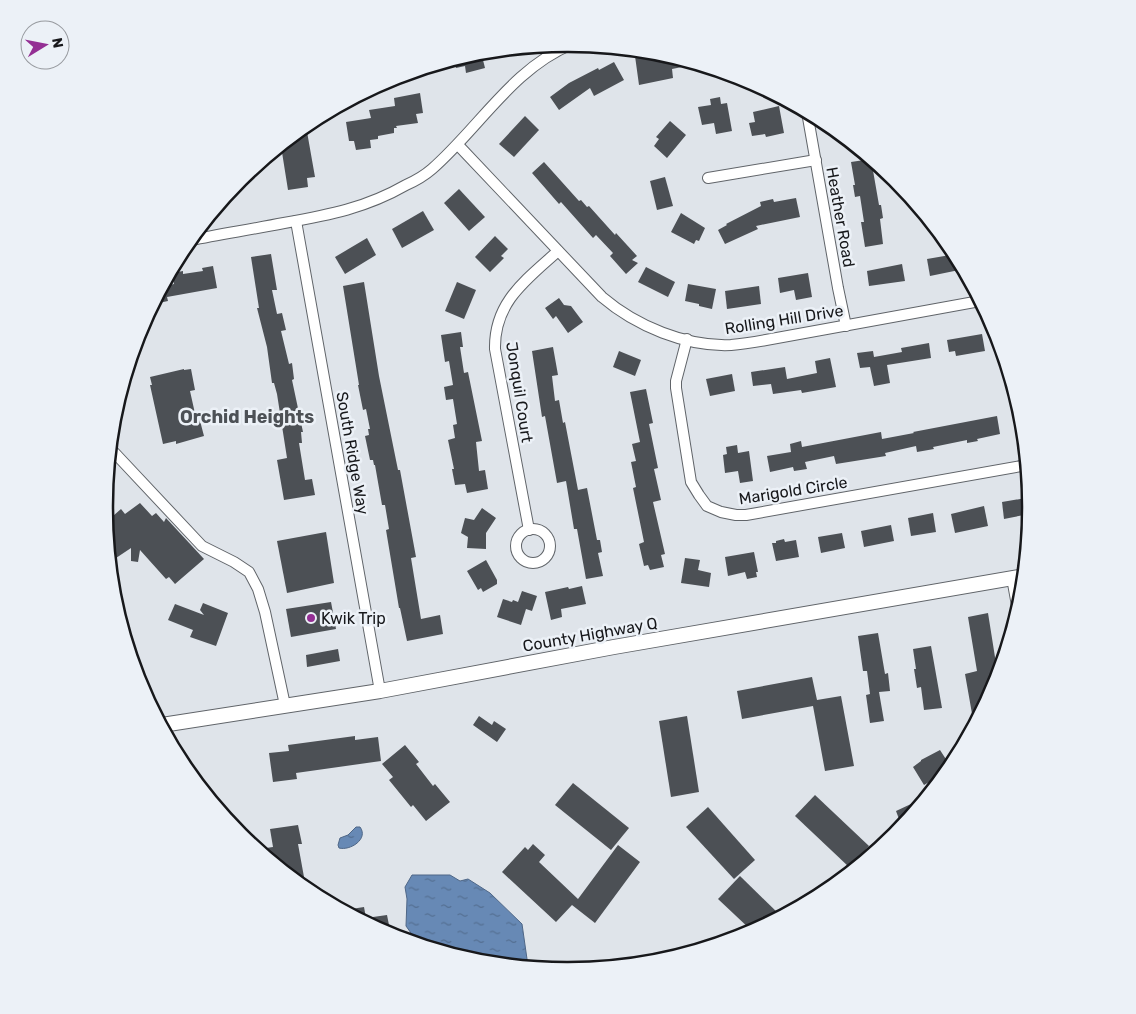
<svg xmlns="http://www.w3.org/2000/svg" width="1136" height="1014" font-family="Rubik,sans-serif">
	<defs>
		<pattern id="water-ripples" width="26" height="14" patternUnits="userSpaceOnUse" patternTransform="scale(1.25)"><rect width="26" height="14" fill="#6789b5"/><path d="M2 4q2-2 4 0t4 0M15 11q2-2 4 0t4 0" fill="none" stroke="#546f92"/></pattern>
	</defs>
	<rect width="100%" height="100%" fill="#dfe4ea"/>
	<g fill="url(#water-ripples)" stroke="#4f6787">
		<path d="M356,827H360C369,839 350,851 339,848L338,845L340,838L348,835Z"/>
		<polygon points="412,875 450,875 460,881 468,879 490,893 522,924 528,966 477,961 418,943 406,926 407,899 405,887"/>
	</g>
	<g fill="#4c5055">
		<polygon points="481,52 485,68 466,73 465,66 456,68 454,60"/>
		<polygon points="654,52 656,60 673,57 697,64 672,69 673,78 639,85 635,56"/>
		<polygon points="614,62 624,80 594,96 590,88 559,110 550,97 569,83 598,68 599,70"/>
		<polygon points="420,93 423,113 416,114 418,123 396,126 397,128 394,128 394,133 378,136 378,139 370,140 371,148 356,150 354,141 349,141 346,122 371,118 369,110 395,106 394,98"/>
		<polygon points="720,97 721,104 727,103 732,131 716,134 714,123 702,125 698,107 711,105 710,99"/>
		<polygon points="779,106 784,133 766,137 765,134 752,136 749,123 755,122 753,112"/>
		<polygon points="525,116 539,130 514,157 499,144"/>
		<polygon points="670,121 686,135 667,158 654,146 659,139 656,137"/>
		<polygon points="306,126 315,177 307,178 308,187 288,190 281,146"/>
		<polygon points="871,159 879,205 881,205 883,218 880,219 883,244 865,247 861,222 864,222 860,196 855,197 853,185 855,185 851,162"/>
		<polygon points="544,162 579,201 581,200 587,207 589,206 615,235 616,233 637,256 632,260 638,263 626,274 610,256 613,253 596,235 593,238 561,202 559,204 532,173"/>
		<polygon points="665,177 673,206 657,210 650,181"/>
		<polygon points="459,189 485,217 469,231 444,203"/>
		<polygon points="796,198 800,217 756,226 758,229 725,244 718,230 727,225 726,224 761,206 760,202 773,199 774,202"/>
		<polygon points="423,211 434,230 402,248 392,229"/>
		<polygon points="681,213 705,228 699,241 696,240 694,244 671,232"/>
		<polygon points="495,236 508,249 501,256 504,258 490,272 475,257"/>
		<polygon points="367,238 376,255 345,274 335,257"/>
		<polygon points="271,254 277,290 272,290 277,314 282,313 286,330 281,331 289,364 292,363 294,379 292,380 303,432 301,432 302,443 299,443 305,480 312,479 315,495 284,500 277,460 287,458 277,394 274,383 272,383 267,347 257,308 259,308 251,257"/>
		<polygon points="956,254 964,269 930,276 927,259"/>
		<polygon points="902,264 905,281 869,286 867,271"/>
		<polygon points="213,266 217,288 167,297 168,301 154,304 165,284 165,286 174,284 172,273 183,271 183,274 203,271 202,268"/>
		<polygon points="646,267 675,282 668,297 638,282"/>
		<polygon points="808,273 812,297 796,300 794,290 780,293 778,278"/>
		<polygon points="364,282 379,376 398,470 400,470 416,557 411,558 421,619 440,615 443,634 407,641 400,608 399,608 386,530 389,529 385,505 382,505 375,465 374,465 373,460 370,460 365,436 369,435 368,429 370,429 366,409 363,410 358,385 359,385 343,286"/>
		<polygon points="457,282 476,290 464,319 445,311"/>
		<polygon points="688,284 716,289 712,309 699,306 699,304 685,301"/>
		<polygon points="759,286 761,304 727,309 725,291"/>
		<polygon points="559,298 564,305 571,306 583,322 568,333 556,316 553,319 545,308"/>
		<polygon points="461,332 463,347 460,347 464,373 468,372 482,441 476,442 479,471 485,470 488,489 467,493 465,484 455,485 452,469 454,469 448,440 455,438 453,425 457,424 453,399 446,400 444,387 453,385 449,361 445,362 441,335"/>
		<polygon points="982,334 985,351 956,356 955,351 949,352 947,340"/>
		<polygon points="929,343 931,358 887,365 890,383 874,386 870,367 860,368 857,353 873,351 874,357 902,352 901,348"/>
		<polygon points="553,347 558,375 552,376 555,401 559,400 563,423 565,422 578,490 587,488 597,540 600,540 602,552 598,553 603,576 586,579 577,529 574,529 566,481 557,483 545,416 542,417 532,351"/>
		<polygon points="619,351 641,360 635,376 613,367"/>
		<polygon points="830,358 836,387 802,393 801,390 773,394 771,384 753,386 751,372 785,367 787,379 817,373 815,361"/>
		<polygon points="184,369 184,370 191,369 195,390 190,391 196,418 199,417 204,436 176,444 176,441 163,444 150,385 152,385 150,377"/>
		<polygon points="732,374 735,391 710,396 706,379"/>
		<polygon points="646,389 653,423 649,424 658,468 654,469 661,500 653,502 665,554 661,555 664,567 650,570 648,565 644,566 639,544 644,542 633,488 636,487 631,462 636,461 632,444 640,442 630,392"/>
		<polygon points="997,416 1000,434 977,439 978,441 967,443 967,440 933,447 934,449 917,452 916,446 885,453 886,456 836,464 834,456 805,462 807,469 794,471 793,467 770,472 767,456 791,452 790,444 801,441 802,447 881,432 882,439 914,433 913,432"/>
		<polygon points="737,445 738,453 749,451 753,481 740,483 738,471 725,473 723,455 727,454 726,447"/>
		<polygon points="1026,498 1029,514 1004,519 1002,502"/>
		<polygon points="140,503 152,516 156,513 164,522 166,518 204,559 175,584 169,577 166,579 140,550 138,562 131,561 131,548 110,562 106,518 111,514 113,516 121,509 125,514"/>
		<polygon points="984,506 988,526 955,533 951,514"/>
		<polygon points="482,508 496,518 486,533 486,549 467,548 468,537 461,533 465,518 474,520"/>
		<polygon points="933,513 936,532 911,536 908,518"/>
		<polygon points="891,525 894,541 864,547 861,531"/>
		<polygon points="326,532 334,583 287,593 277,541"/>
		<polygon points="842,533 845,548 821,553 818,537"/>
		<polygon points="784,539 785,542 796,540 799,557 776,561 772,543 776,543 776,541"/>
		<polygon points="754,552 758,572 756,572 757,577 747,579 745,572 728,576 725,557"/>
		<polygon points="685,558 700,560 698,570 711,573 709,587 681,583"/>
		<polygon points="486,560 497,580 497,584 483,592 481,588 478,590 467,571"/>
		<polygon points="582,586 586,604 561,609 562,617 551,620 545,592 568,587 569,589"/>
		<polygon points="522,591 537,596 532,611 526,609 521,625 497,617 503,599 512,602 513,600 518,602"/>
		<polygon points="331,602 336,629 291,637 286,609"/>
		<polygon points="203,603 228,613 216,646 190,637 193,630 168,620 175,604 204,615 200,610"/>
		<polygon points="988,613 998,676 996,682 990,684 991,688 985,689 987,700 974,725 965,674 977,671 968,617"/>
		<polygon points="878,633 885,674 888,673 890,691 879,692 884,721 870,723 866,695 870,694 867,671 863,671 858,636"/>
		<polygon points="931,646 942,708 924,710 921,687 917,688 914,669 916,669 913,649"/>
		<polygon points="338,649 340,661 307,667 306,655"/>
		<polygon points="812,677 817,700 841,696 854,766 825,771 813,706 742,719 737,691"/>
		<polygon points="479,716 492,725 494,721 506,729 497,742 473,725"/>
		<polygon points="687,716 699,792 671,797 659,721"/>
		<polygon points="355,736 355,740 378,737 381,761 296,773 297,779 273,782 269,753 289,751 288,745"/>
		<polygon points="405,745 419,762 416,764 433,786 435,784 450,802 426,821 413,805 411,807 389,780 393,777 382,764"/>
		<polygon points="940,750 951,767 944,776 943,774 924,785 913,767 921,761 921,760"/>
		<polygon points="573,783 629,828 611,850 555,805"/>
		<polygon points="815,795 869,846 849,867 795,816"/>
		<polygon points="911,804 914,812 902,827 896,811"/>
		<polygon points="708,807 755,860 734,879 686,827"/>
		<polygon points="298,825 302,844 298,844 306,888 268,857 266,848 273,847 270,829"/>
		<polygon points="533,844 545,855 539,862 578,899 618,845 640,862 595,923 572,905 556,922 502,872 525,847 528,850"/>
		<polygon points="740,876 781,916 752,931 718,899"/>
		<polygon points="364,907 366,918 387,915 391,935 345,910"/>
	</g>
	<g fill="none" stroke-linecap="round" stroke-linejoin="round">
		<defs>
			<g id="street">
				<polyline points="807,112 838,288 846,326"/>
				<path d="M458,145L602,297C636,326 686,347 731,345C743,344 755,342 766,340L980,301"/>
				<polyline points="708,178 816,160"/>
				<polyline points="296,221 380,691"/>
				<path d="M191,240C222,234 253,229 284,223C329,215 366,208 406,185C415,181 424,176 432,169C479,128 513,68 572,44"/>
				<polyline points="687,339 676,381 676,388 691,482 699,495 707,506 721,512 736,515 746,515 1027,465"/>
				<polyline points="111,449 202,546 234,562 249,572 258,589 265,612 285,705"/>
				<circle cx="533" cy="546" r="17"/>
				<path d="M529,530L495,349C494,302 526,280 558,251"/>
				<polyline points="1012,578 1018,611"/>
			</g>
			<polyline id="secondary" points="162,725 380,691 614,647 1024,576"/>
		</defs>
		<use href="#street" stroke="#606469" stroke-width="12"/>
		<use href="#secondary" stroke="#606469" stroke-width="16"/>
		<use href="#street" stroke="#fff" stroke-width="10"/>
		<use href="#secondary" stroke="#fff" stroke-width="14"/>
	</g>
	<circle fill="#942f94" stroke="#ecf1f7" stroke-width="2" cx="311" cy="618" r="5"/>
	<g text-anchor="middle" stroke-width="5" stroke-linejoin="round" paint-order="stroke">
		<g font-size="16" fill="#17181b" stroke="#ecf1f7">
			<text transform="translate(841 217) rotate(80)" y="6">Heather Road</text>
			<text transform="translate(784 319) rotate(-9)" y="6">Rolling Hill Drive</text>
			<text transform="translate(520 392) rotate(81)" y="6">Jonquil Court</text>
			<text transform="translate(353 453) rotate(80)" y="6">South Ridge Way</text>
			<text transform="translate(793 490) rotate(-9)" y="6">Marigold Circle</text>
			<text transform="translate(590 634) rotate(-10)" y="6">County Highway Q</text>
		</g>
		<g font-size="16" fill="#17181b" stroke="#ecf1f7" text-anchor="start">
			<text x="321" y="624">Kwik Trip</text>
		</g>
		<g font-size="18" font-weight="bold" fill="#4d5156" stroke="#ecf1f7">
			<text x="247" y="423">Orchid Heights</text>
		</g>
	</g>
	<path d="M0 0H1136V1014H0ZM567 52H568A454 454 0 0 1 1022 506V508A454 454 0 0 1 568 962H567A454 454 0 0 1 113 508V506A454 454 0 0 1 567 52Z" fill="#ecf1f7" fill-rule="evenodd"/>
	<path fill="none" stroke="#17181b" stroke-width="2.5" d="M567 52H568A454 454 0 0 1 1022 506V508A454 454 0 0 1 568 962H567A454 454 0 0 1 113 508V506A454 454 0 0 1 567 52Z"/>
	<g transform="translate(45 45) rotate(80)"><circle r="24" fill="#ecf1f7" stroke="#979a9f"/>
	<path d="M0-4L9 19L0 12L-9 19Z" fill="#942f94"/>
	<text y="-8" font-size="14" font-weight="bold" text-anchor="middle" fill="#17181b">N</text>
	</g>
</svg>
